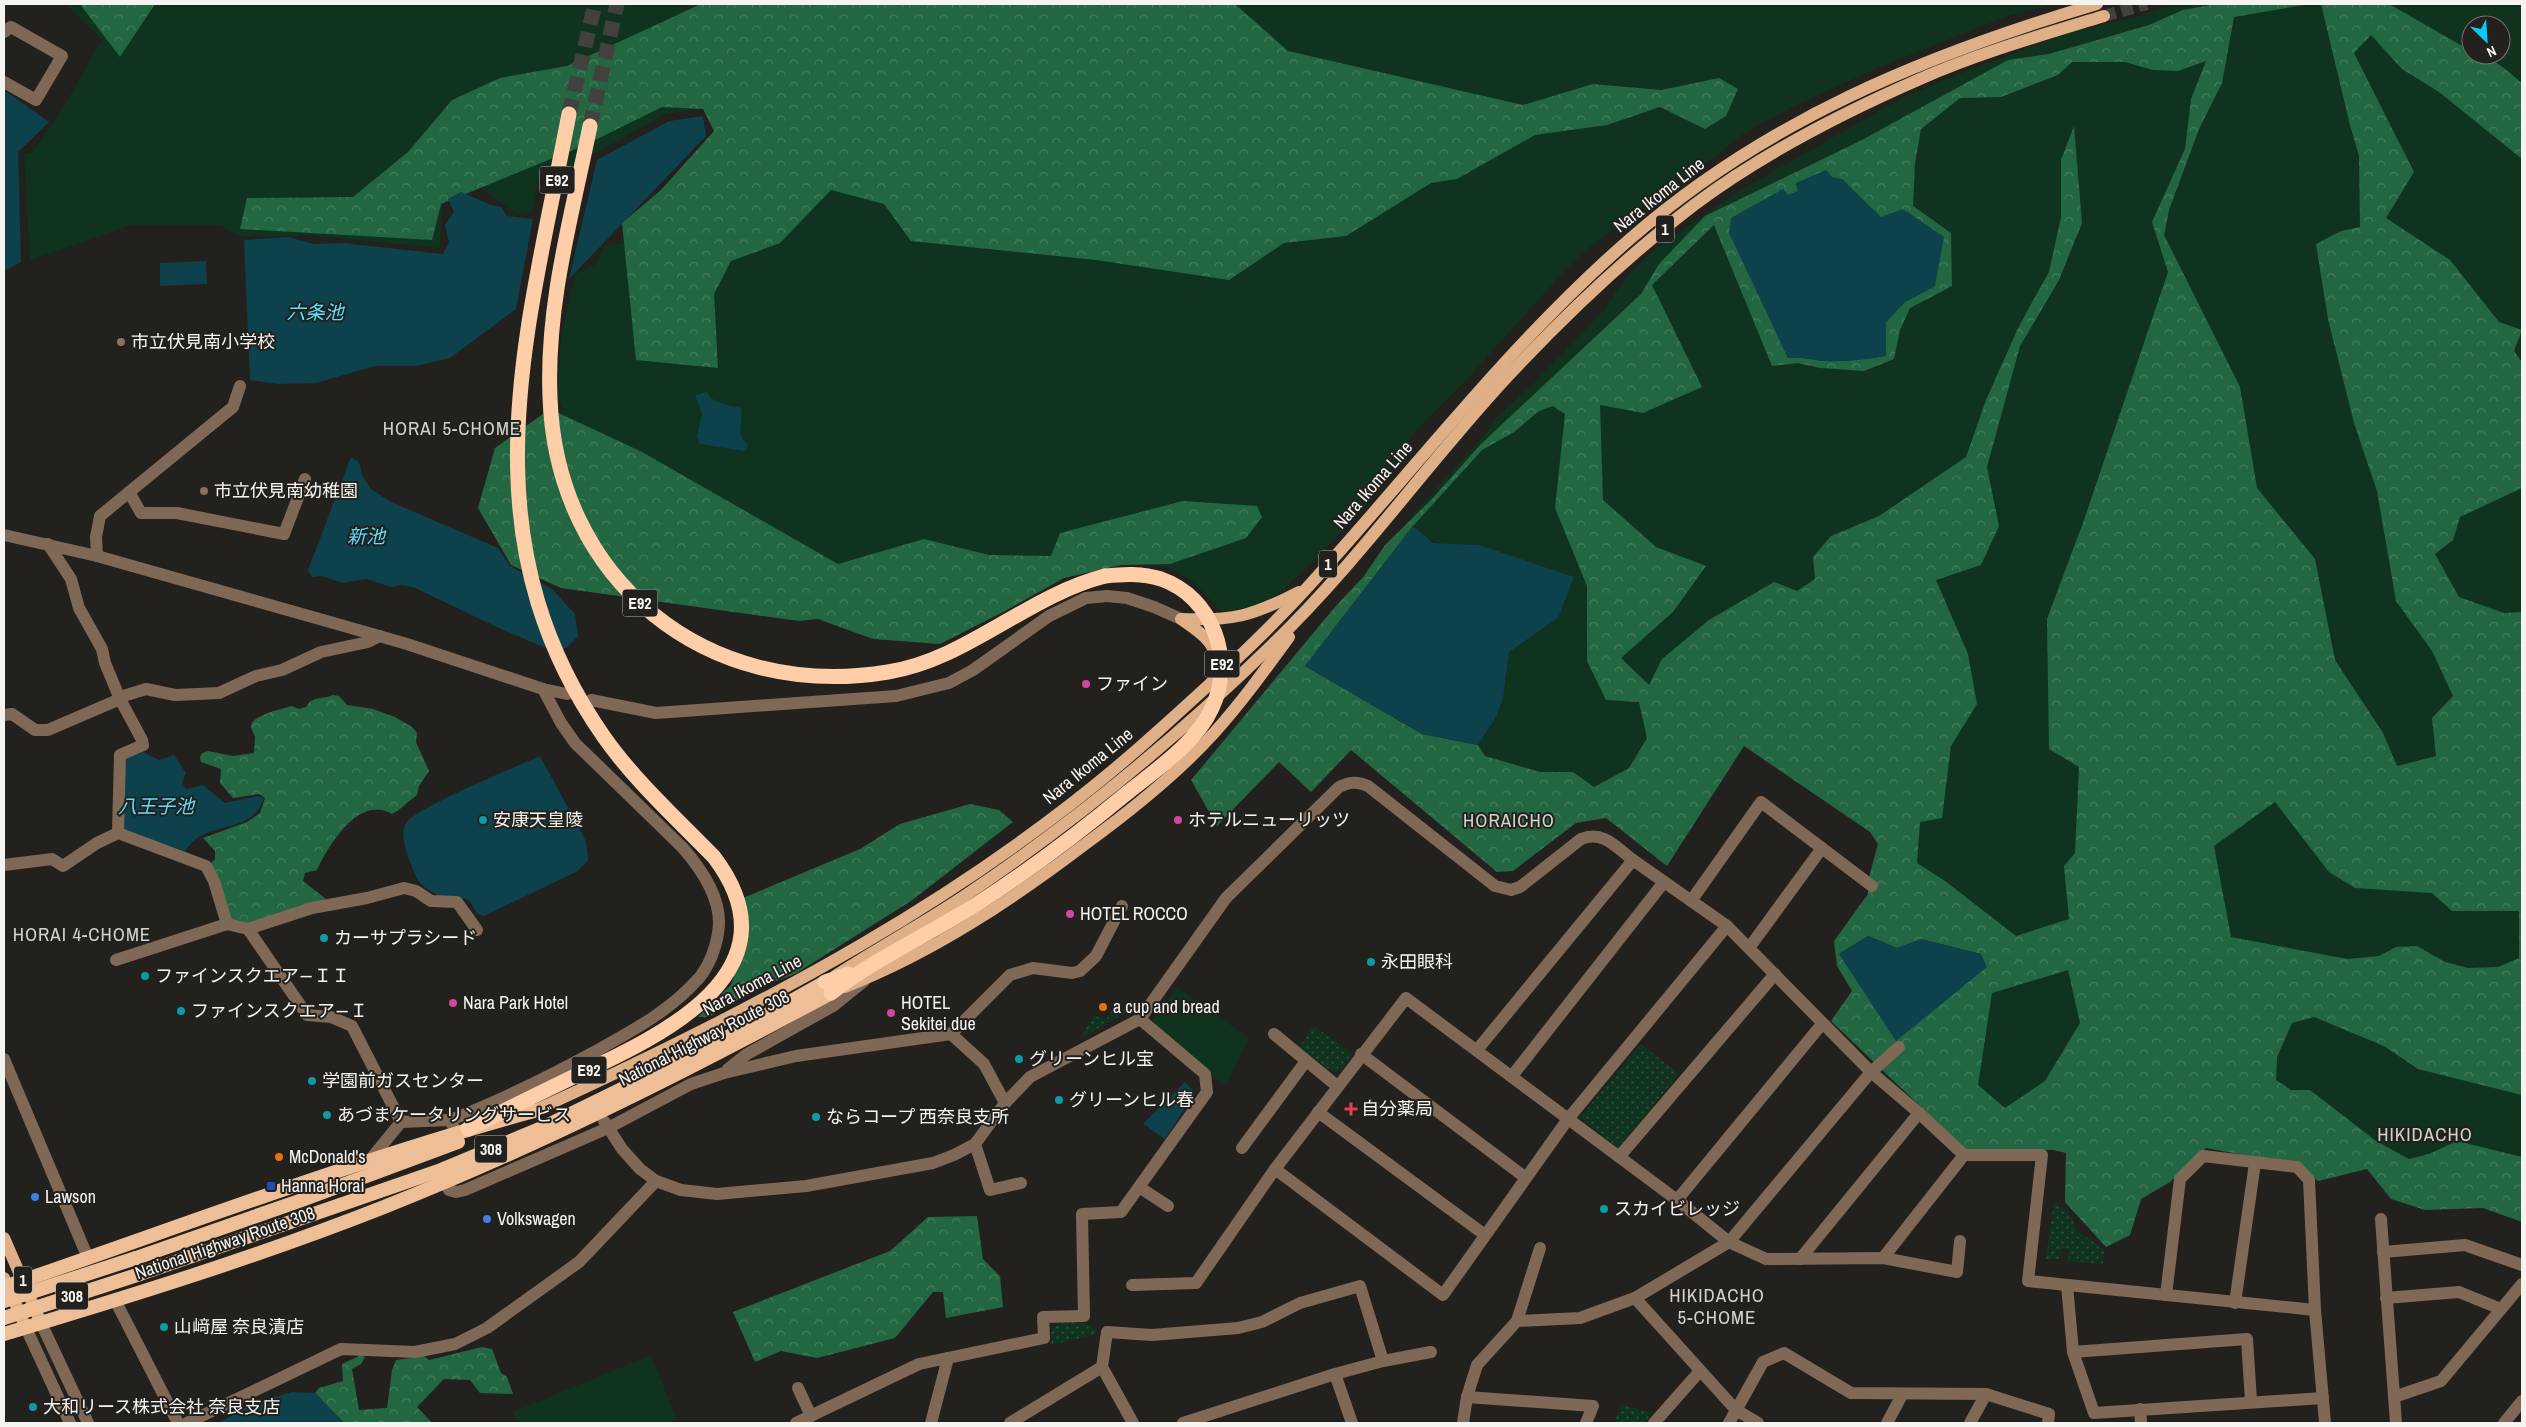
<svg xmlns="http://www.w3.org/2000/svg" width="2526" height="1427" font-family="'Archivo Narrow','Noto Sans JP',sans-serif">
	<defs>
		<pattern id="forest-crowns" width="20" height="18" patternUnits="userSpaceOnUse" patternTransform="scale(1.25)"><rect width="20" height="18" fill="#236742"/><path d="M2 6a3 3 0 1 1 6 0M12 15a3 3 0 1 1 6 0" fill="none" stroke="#447d5e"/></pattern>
		<pattern id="park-dots" width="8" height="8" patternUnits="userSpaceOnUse" patternTransform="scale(1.25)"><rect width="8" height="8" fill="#0f331f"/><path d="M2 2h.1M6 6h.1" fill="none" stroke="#335140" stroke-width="1.8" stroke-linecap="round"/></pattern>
	</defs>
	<rect width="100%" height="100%" fill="#23211d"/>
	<g fill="#0f331f" fill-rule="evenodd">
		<polygon points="66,4 2053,4 2005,17 1880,67 1794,106 1740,136 1715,157 1684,176 1587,249 1556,280 1470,376 1412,435 1372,499 1316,559 1277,595 1251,607 1222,612 1193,582 1171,568 1131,561 795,596 585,490 557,392 561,337 575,274 595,265 604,246 626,242 622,223 661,190 714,131 703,109 665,114 597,153 538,180 532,213 515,213 474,183 443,196 440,248 306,235 241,237 220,225 131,225 30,260 24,154 32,152 57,118 102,40"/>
		<path d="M2176,4H2522V1216L2265,1130L1973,1147L1884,1074L1904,1056L1872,923L1877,831L1947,776L1951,746L1977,704L1813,557L1816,579L1798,591L1647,738L1629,768L1594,787L1573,772H1540L1485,756L1478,745L1495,719L1507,678L1506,662L1509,652L1558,618L1479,545C1453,544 1417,548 1411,516L1477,444L1497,417L1531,386L1604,310L1623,281L1656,248L1747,186L1904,97L1971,69L2071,32L2135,17ZM2471,25H2501V55H2471Z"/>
		<polygon points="1177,987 1249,1038 1230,1077 1223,1085 1154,1027 1153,1019"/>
		<polygon points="651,1355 677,1420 669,1423 518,1423 513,1412"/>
	</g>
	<g fill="url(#forest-crowns)" fill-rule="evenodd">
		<polygon points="80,4 155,4 120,57"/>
		<polygon points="701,4 1235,4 1288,51 1523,105 1593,84 1661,90 1719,78 1738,89 1726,116 1705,129 1660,107 1607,125 1535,135 1457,179 1431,183 1346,236 1284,243 1229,280 1096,260 911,241 884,204 831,190 780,243 731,261 714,294 718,368 636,360 622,223 661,190 714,131 703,109 662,107 585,145 441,204 432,240 240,229 247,198 353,197 408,152 452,100 500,78 567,66"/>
		<path d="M2216,4H2309L2234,17L2222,83L2199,129L2169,210L2164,235L2240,387L2257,488L2315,559L2335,660L2383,733L2397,766L2436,756L2432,718L2453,696L2432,651L2396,601L2377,491L2354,423L2328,319L2316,244L2341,231L2360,227L2359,156L2350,125L2321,4H2389L2471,51V55C2492,55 2507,71 2522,83V159L2439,92L2402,69L2371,35L2354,53L2414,172L2386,218L2450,260L2499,322L2522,330L2514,351L2522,362V488L2460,517L2453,540L2435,554L2459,597L2504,613L2522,612V1095L2418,1069L2384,1046L2314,1017L2292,1023L2277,1057L2276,1080L2291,1090H2310L2376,1141L2409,1159L2429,1154L2457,1141L2522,1157V1222L2483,1208L2425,1210L2391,1199L2367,1169L2318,1181L2295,1161L2249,1156L2206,1148L2170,1182L2141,1199L2130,1235L2106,1247L2065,1202L2066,1153L2054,1150H1966L1831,1021L1852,991L1837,966L1834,941L1868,894L1869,877L1878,844L1870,832L1744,746L1667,866L1606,818L1576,823L1513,871L1497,872L1351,750L1311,792L1279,762L1217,826L1191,780L1335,607L1364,576L1385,545L1432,499L1481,444L1641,294L1659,264L1705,216L1860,141L2008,60L2049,54L2149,25L2183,10ZM2206,61L2191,99L2185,149L2152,222L2168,272L2084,520L2047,619L2049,749L2079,767L2075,853L2064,866L2069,919L2016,936L1945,881L1917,863L1920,822L1942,818L1951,746L1977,704L1968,654L1936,580L1981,565L1999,526L1987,467L2020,346L2059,280L2082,223L2074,126L2061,160V217L2049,272L2019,326L1986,400L1966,457L1879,516L1831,536L1813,557L1815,579L1797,591L1774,582L1709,620L1662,659L1649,685L1621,658L1673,612L1706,566L1656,547L1603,500L1600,405L1643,413L1702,387L1652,285L1714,225L1772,366L1798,363L1820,368L1864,371L1894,359L1900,330L1910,308L1952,286L1951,233L1913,206L1915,163L1921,129L1960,98L2001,97L2058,75L2072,62H2125L2153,70L2178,71ZM1842,179L1881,218L1935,286L1905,302L1886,322V356C1866,359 1847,362 1827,361C1813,360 1802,356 1788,358L1768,314L1783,189L1788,196L1798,191L1796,183ZM1553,406L1565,414L1555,508L1587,586V661L1606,700L1639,702L1647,738L1629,768L1594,787L1573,772H1540L1485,756L1478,745L1422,734L1305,666L1413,526L1482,450L1514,432L1539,411ZM2275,802L2329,872L2355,888L2432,893L2452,911H2519V958L2498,967L2468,968L2445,962L2417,946L2396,947L2379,956L2347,959L2231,937L2214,846ZM1868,936L1897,948L1921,939L1981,954H1839ZM2068,970L2080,1023L2045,1081L2005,1108L1978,1085L1992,993Z"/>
		<polygon points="550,409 642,452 838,564 924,539 989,555 1051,556 1060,533 1183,501 1257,506 1262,517 1246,538 1170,564 1121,565 1064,578 1005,611 940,644 873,639 818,619 799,621 561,588 511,565 478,508 495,448"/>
		<path d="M333,695L339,696L347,705L373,709L395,717L412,727L417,733L416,742L429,771L419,786L417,795C408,801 401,810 392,814C359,794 328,846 317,870L305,873L303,881L326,899L247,925L230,921L209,865L215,859V851L203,838L247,822L260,813L265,798L259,794L233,798L220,783L221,769L201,762L200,757L202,753L208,751L233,756L254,753C254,748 255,742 255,737C254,734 251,729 251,726C252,715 282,709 292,706L299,709L306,707C313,695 322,700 333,695Z"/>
		<polygon points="970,804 999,810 1013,822 911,901 795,974 760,987 709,1017 698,1017 731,985 746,938 748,920 743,898 860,849 900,824"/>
		<polygon points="977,1216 983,1259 1000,1276 1003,1307 946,1318 943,1292 933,1292 895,1338 817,1358 781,1351 755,1362 733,1312 890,1251 928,1217"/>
		<polygon points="482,1347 492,1349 501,1373 507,1377 513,1394 480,1393 470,1380 444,1379 417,1407 432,1423 344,1423 315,1393 319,1388 343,1381 342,1364 361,1355 365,1357 361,1364 352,1369 359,1410 387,1408 392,1370 396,1360 424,1356 429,1360"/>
	</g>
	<g fill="url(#park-dots)">
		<polygon points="1115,1005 1128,1011 1080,1039 1094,1015 1106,1020"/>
		<polygon points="1314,1026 1353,1054 1341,1071 1331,1071 1299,1047"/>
		<polygon points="1641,1044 1679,1074 1618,1148 1580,1117"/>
		<polygon points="2054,1203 2069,1211 2077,1231 2104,1249 2103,1264 2068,1261 2068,1248 2062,1249 2061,1259 2046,1259"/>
		<polygon points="1069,1322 1092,1324 1092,1328 1097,1330 1097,1334 1051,1345 1051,1331 1058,1323"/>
		<polygon points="1621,1405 1651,1412 1645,1423 1614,1423"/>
	</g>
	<g fill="#0d414c">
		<polygon points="4,90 49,122 18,152 21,262 4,271"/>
		<polygon points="703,116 706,136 569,279 597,160 669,121"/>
		<path d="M1826,170L1832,177L1841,179L1881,217L1903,209L1944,237L1935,286L1905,302L1886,322V356C1866,359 1847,362 1827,361C1813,361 1802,356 1788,358L1729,233L1731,218L1783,189L1788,195L1798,191L1796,183Z"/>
		<polygon points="461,192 491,205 501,207 507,216 533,219 516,309 450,358 416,366 375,366 316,383 278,384 250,380 244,240 288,237 314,244 343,243 443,254 449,242 445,225 454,212 448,199"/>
		<polygon points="206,261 207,284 160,286 160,263"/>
		<path d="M707,392C712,404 730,405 741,408C745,427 733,428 748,446L744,451L700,444L697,437L702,413L695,395Z"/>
		<polygon points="351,457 359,462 362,475 371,489 391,502 498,548 510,566 552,589 575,614 578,636 566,648 546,648 501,629 413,587 402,585 391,587 367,579 342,583 322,576 312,577 308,570"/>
		<polygon points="1413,526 1433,543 1479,545 1574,577 1558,618 1509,652 1503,699 1495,719 1478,745 1422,734 1305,666"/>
		<path d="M143,752L159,760L174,755L186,773L182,783L186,789L203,785L225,803L259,796L264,799C251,832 219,822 196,839C192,842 188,847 185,851L122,830L123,757Z"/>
		<path d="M540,756L586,841L588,860L578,871L484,916L477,914L470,901C459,896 459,898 448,898C441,898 430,891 424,887C416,881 412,866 408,857C405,846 400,834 406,823C417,807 516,767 540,756Z"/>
		<polygon points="1868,936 1897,948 1921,939 1981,954 1987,967 1896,1041 1839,954"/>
		<polygon points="1185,1082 1195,1093 1165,1139 1143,1124"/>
		<polygon points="292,1392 315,1393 344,1423 219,1423 251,1404"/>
	</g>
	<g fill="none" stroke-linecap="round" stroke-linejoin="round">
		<polyline stroke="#42413d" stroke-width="12" stroke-dasharray="12 6" stroke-linecap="butt" points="2104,16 2147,4"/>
		<g stroke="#42413d" stroke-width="15" stroke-dasharray="15 8" stroke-linecap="butt">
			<polyline points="569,114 595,4"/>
			<polyline points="590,126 617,4"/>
		</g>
		<g stroke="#7f6855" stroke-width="12">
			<polyline points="4,32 11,27 62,56 36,100 4,82"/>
			<polyline points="129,492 141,513 177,513 284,534 305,479"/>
			<polyline points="4,535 97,556 330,622 407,644 543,689 567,694"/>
			<polyline points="48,544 71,579 79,608 102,649 105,663 120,699 142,740 143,745 120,755 118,833"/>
			<polyline points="97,556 96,537 100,516 233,407 240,386"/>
			<polyline points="120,697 146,689 175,695 219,693 256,676 282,670 321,652 368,642 380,636"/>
			<polyline points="591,700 656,713 896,696 949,683 973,670 1049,616 1086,598 1107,596 1127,598 1154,607 1181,619"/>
			<polyline points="4,715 12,714 35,730 48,730 120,699"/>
			<polyline points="4,865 52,859 63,866 97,843 118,833 206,866 214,881 227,924"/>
			<polyline points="1691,901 1761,802 1872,886"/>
			<polyline points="248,929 312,908 367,898 404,888 416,891 431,901 457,902 477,930"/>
			<polyline points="1749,948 1822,848"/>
			<polyline points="116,960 227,924 248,929 307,1015 331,1017 352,1026 401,1122"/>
			<polyline points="951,1034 984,1064 1005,1103"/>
			<polyline points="1274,1034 1337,1086"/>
			<polyline points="1477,1050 1633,860 1727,926 1871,1072 1919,1113 1964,1155 2042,1155 2028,1281 2315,1310"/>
			<polyline points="1361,1054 1526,1178"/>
			<polyline points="4,1059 88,1258"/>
			<polyline points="728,1069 747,1054 833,1006 864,981"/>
			<polyline points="724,1073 796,1056 951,1034 1010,975 1033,968 1072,973 1080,971 1096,956 1122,906"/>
			<polyline points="1512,1076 1664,882"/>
			<polyline points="1318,1112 1485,1235"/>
			<polyline points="975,1144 990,1190 1021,1183"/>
			<polyline points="1242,1148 1306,1061"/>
			<polyline points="1619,1157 1775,974"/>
			<polyline points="370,1160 401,1122 450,1120 457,1134"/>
			<polyline points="1275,1169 1443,1295 1568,1119 1727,926"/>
			<polyline points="1139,1187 1168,1206"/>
			<polyline points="1677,1200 1822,1024"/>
			<polyline points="2381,1219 2396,1423"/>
			<polyline points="2383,1252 2465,1245 2522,1265"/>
			<polyline points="1883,1258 1964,1155"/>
			<polyline points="1800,1259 1919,1113"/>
			<polyline points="1132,1285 1196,1283 1275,1169 1406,998 1677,1200 1729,1242 1766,1259 1883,1258 1957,1272 1960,1241"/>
			<polyline points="2067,1285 2073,1352 2094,1413 2323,1398"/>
			<polyline points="2166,1295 2180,1179 2203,1156 2297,1167 2309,1180 2315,1310 2325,1423"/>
			<polyline points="1635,1298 1736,1410 1758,1423"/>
			<polyline points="2386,1298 2459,1292 2501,1309"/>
			<polyline points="115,1300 178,1423"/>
			<polyline points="2235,1303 2255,1163"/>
			<polyline points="1517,1321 1540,1248"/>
			<polyline points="41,1323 88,1423"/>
			<polyline points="26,1328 70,1423"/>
			<polyline points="2073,1352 2247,1339 2251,1401"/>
			<polyline points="1335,1374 1383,1361 1431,1352"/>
			<polyline points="798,1388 811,1416"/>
			<polyline points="1467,1397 1593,1406 1586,1423"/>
			<polyline points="2394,1397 2441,1381 2522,1284"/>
			<polyline points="2140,1409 2141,1423"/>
			<polyline points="187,1423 341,1349 415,1352 455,1344 487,1328 579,1262 656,1181"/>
			<polyline points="796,1423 919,1364 1044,1338 1043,1317 1084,1316 1082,1214 1121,1212 1207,1092 1205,1074 1140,1019"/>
			<polyline points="931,1423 948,1358"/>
			<polyline points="1010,1423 1102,1367"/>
			<polyline points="1133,1423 1102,1367 1107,1332 1152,1335 1238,1328 1262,1322 1300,1303 1360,1286 1383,1361"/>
			<polyline points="1183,1423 1335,1374 1352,1423"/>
			<polyline points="1463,1423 1467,1397 1477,1365 1517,1321 1580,1318 1635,1298 1729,1242 1871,1072 1899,1047"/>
			<polyline points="1654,1423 1700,1371"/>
			<polyline points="1729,1423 1763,1362 1784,1353 1851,1393 1986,1394 2049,1414 2048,1423"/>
			<polyline points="1887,1423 1902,1395"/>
			<polyline points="1970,1423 1986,1394"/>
			<polyline points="2504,1423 2522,1401"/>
		</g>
		<g stroke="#7f6855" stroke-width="12">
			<path d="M450,1120C500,1101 548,1077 594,1052C632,1031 670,1011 699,978C709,966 716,948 718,933C724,901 702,870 683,848L575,743L561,723L543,689"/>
			<path d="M604,1121L622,1149L640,1169L656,1181L681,1190L717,1194L806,1186L933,1163L954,1155L975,1144L1005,1103L1030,1077L1140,1019L1226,898L1339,787C1349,782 1357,781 1368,786L1495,886L1511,890L1520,887L1581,839C1603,830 1616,847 1633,860"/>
			<polyline points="445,1182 449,1190 456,1192 465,1190 608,1128 691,1084 724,1073"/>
		</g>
		<g stroke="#dfaf87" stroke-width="12">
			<path d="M1217,657C1211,638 1196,630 1181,619C1234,621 1252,616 1299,592"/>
			<path d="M835,976C878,948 923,924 966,895C1076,821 1179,736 1273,644C1359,561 1428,462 1509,375C1566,314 1627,256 1694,205C1762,154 1842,113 1920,79C1979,53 2042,35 2104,16"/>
			<path d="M845,987C934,952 1013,899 1088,842C1133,809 1177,774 1214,733C1241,703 1265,670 1289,637"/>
			<path d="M534,1111C755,1010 976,896 1157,732C1208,686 1259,640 1305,590C1413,472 1509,344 1630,239C1766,120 1925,55 2097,4"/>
			<polyline points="4,1238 41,1323"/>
			<polyline points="4,1278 26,1328"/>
		</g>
		<g stroke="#eebe97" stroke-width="14">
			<polyline points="136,1258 302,1200 458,1142"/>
			<polyline points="140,1274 441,1170 542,1128 726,1038 825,982"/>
			<path d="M4,1287C180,1227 354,1160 534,1111"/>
			<path d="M4,1334C131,1296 260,1256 384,1207C538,1146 685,1072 831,993"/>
		</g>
		<g stroke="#fdcea7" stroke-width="15">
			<path d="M590,126C572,215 546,305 550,397C556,580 707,702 888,672C966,660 1027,596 1105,576"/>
			<polyline points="825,982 848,974"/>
			<path d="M831,993C877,957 931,934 980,902C1031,869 1080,832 1127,793"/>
			<path d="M468,1129C503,1111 538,1094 573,1077C661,1036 801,972 714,857C676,818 635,781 604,737C463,535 527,334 569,114"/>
		</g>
		<g stroke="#eebe97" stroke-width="14">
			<polyline points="4,1301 136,1258"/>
			<polyline points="4,1318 140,1274"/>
		</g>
		<path stroke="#fdcea7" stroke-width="15" d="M1105,576C1124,574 1142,573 1161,579C1213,597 1235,660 1212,708C1196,743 1157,769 1127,793"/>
	</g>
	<g fill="#8d6e63" stroke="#23211d" stroke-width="2">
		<circle cx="121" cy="342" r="5"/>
		<circle cx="204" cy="491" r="5"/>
	</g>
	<g fill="#d1479c" stroke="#23211d" stroke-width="2">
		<circle cx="1086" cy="684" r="5"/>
		<circle cx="1178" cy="820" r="5"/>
		<circle cx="1070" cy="914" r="5"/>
		<circle cx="453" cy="1003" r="5"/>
		<circle cx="891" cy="1013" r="5"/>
	</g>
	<g fill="#0f9aa8" stroke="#23211d" stroke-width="2">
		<circle cx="483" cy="820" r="5"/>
		<circle cx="324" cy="938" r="5"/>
		<circle cx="1371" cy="962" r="5"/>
		<circle cx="145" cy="976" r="5"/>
		<circle cx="181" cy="1011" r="5"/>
		<circle cx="1019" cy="1059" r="5"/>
		<circle cx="312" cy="1081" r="5"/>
		<circle cx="1059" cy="1100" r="5"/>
		<circle cx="327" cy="1115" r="5"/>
		<circle cx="816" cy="1117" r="5"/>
		<circle cx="1604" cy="1209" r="5"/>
		<circle cx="164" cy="1327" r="5"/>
		<circle cx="33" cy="1407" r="5"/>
	</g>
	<g fill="#e8710a" stroke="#23211d" stroke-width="2">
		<circle cx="1103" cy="1007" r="5"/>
		<circle cx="279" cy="1157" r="5"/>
	</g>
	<path fill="#e0444e" stroke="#23211d" stroke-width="2" d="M1348.5 1101.5h5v5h5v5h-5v5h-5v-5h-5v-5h5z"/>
	<rect fill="#1a4fb4" stroke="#23211d" stroke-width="2" x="266" y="1181" width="10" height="10" rx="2.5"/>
	<g fill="#3f7fe0" stroke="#23211d" stroke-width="2">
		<circle cx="35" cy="1197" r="5"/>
		<circle cx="487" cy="1219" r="5"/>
	</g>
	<g text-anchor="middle" stroke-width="4" stroke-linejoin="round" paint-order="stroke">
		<g fill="#23211d" stroke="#b6b5b1" stroke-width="1">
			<rect x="539.5" y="166.5" width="35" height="27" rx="4"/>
			<rect x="1656" y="215.5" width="18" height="27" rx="4"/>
			<rect x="1319" y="550.5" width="18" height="27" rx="4"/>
			<rect x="622.5" y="589.5" width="35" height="27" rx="4"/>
			<rect x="1204.5" y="650.5" width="35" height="27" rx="4"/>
			<rect x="571.5" y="1056.5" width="35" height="27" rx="4"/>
			<rect x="475" y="1135.5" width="32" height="27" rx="4"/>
			<rect x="14" y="1266.5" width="18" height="27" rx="4"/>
			<rect x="56" y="1282.5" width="32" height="27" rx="4"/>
		</g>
		<g font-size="16" font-weight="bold" fill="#f5f4f1">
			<text x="557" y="186">E92</text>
			<text x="1665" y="235">1</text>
			<text x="1328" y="570">1</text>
			<text x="640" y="609">E92</text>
			<text x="1222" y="670">E92</text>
			<text x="589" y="1076">E92</text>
			<text x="491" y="1155">308</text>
			<text x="23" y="1286">1</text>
			<text x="72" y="1302">308</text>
		</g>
		<g font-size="18" fill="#f5f4f1" stroke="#23211d">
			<text transform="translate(1659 195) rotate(-38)" y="6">Nara Ikoma Line</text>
			<text transform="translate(1373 485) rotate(-49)" y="6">Nara Ikoma Line</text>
			<text transform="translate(1088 766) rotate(-39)" y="6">Nara Ikoma Line</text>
			<text transform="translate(752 985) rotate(-28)" y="6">Nara Ikoma Line</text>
			<text transform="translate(704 1038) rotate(-27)" y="6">National Highway Route 308</text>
			<text transform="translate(225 1243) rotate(-19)" y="6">National Highway Route 308</text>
		</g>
		<g font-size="18" fill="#f5f4f1" stroke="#23211d" text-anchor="start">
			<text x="131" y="348">市立伏見南小学校</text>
			<text x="214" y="497">市立伏見南幼稚園</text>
			<text x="1096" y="690">ファイン</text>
			<text x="493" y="826">安康天皇陵</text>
			<text x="1188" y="826">ホテルニューリッツ</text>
			<text x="1080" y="920">HOTEL ROCCO</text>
			<text x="334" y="944">カーサプラシード</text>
			<text x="1381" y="968">永田眼科</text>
			<text x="155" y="982">ファインスクエア―ＩＩ</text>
			<text x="463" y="1009">Nara Park Hotel</text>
			<text x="901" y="1009">HOTEL<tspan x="901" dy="21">Sekitei due</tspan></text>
			<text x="1113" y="1013">a cup and bread</text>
			<text x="191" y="1017">ファインスクエア―Ｉ</text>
			<text x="1029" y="1065">グリーンヒル宝</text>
			<text x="322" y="1087">学園前ガスセンター</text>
			<text x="1069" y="1106">グリーンヒル春</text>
			<text x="1361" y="1115">自分薬局</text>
			<text x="337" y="1121">あづまケータリングサービス</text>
			<text x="826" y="1123">ならコープ 西奈良支所</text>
			<text x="289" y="1163">McDonald's</text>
			<text x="281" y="1192">Hanna Horai</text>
			<text x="45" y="1203">Lawson</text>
			<text x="1614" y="1215">スカイビレッジ</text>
			<text x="497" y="1225">Volkswagen</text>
			<text x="174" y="1333">山﨑屋 奈良漬店</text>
			<text x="43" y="1413">大和リース株式会社 奈良支店</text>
		</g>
		<g font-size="19" font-style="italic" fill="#5bdfff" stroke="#23211d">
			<text x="315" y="319">六条池</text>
			<text x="366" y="543">新池</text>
			<text x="156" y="813">八王子池</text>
		</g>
		<g font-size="19" letter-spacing="1" fill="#d3d1cc" stroke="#23211d">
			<text x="452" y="435">HORAI 5-CHOME</text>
			<text x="1509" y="827">HORAICHO</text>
			<text x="82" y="941">HORAI 4-CHOME</text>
			<text x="2425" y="1141">HIKIDACHO</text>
			<text x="1717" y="1302">HIKIDACHO<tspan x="1717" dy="22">5-CHOME</tspan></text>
		</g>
	</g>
	<rect width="2526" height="1427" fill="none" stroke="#f5f4f1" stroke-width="10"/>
	<g transform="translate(2486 40) rotate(155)"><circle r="24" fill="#23211d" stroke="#777572"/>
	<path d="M0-4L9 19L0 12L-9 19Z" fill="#0bcafa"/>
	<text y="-8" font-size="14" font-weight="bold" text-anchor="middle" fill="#f5f4f1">N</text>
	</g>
</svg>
